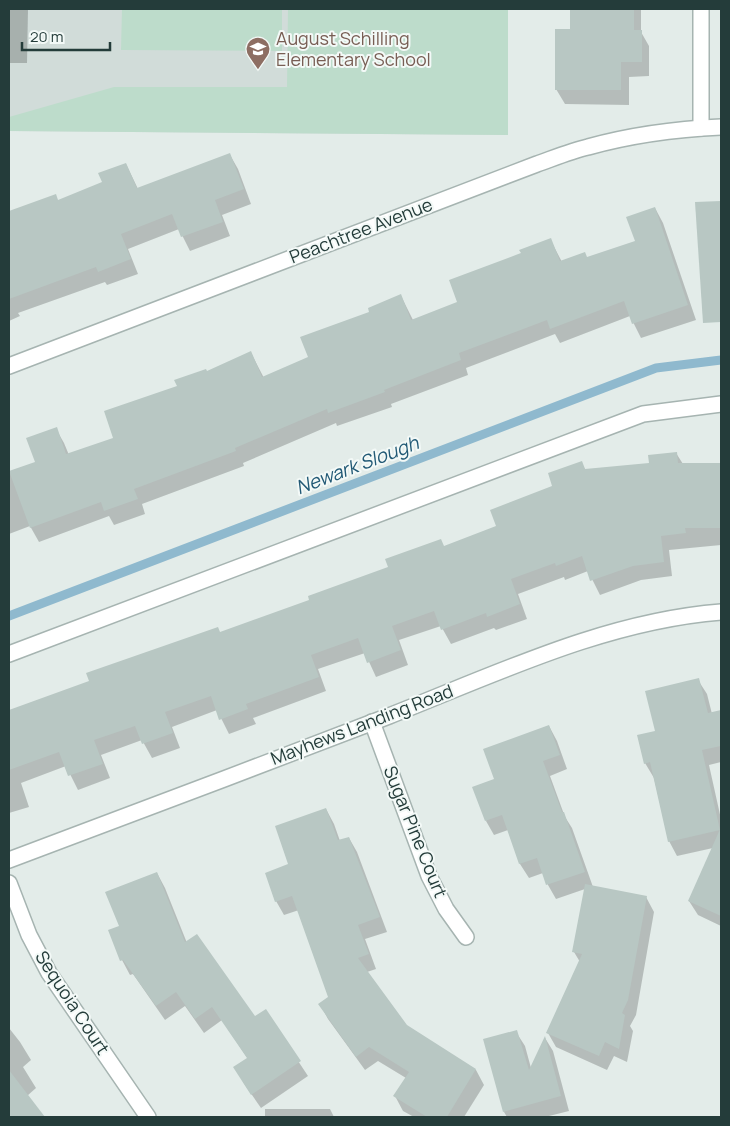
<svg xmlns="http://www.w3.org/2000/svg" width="730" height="1126" font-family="Manrope,sans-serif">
	<rect width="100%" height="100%" fill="#e3ece9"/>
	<polygon fill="#d1dcd9" points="9,9 508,9 508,135 9,131"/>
	<g fill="#bddccb">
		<polygon points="122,9 282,9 282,51 121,50"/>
		<polygon points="288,9 508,9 508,135 9,131 9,117 114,87 287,87"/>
	</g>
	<g fill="#0003">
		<polygon points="9,9 28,9 27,63 9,63"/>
		<polygon points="572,9 641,9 641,32 649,46 649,76 629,77 629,105 565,104 556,89 572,31"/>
		<polygon points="230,155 238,169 251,204 222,215 230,236 190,251 179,229 128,249 138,274 107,285 105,282 18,313 20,316 9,321 9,213 55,196 58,201 103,183 126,164 138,189"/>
		<polygon points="721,202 721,300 710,300 697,203"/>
		<polygon points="655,208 663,223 696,320 641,338 630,316 560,343 555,334 466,368 468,375 391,404 392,407 337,426 336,423 243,463 244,466 142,504 145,514 114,525 109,516 39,542 30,526 9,534 9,473 36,463 56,429 64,443 69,455 115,439 178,387 207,372 251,353 264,378 309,358 371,313 401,296 413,320 459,303 522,253 550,239 562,262 587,258 636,242"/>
		<polygon points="676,453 683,464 721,464 721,545 669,550 672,576 641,580 600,595 588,571 565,580 564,577 518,594 527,619 496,630 494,628 451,644 441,626 399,640 408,665 376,677 365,653 318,669 326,691 253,718 256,724 229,734 217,710 172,727 180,748 152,758 142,740 101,755 110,778 78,790 66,766 21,783 29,807 9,813 9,729 220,633 311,601 498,527 553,486 581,462 586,471 651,464"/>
		<polygon points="698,680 707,694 712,714 718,712 721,717 721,762 709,765 721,819 721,926 698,915 689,901 713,848 677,856 669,841 654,778 645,763 657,732"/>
		<polygon points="549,726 557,741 567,769 550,776 565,817 572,828 593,887 646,897 654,912 636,1015 630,1026 633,1031 627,1062 614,1056 607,1070 556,1047 548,1033 580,962 574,952 585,889 556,899 548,885 543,873 529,878 520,864 508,830 494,835 486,821 496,780"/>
		<polygon points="326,809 334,824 340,841 349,838 357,852 387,932 365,939 376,969 367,972 406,1026 476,1070 484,1085 464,1117 414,1117 403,1111 395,1096 406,1078 378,1061 365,1070 328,1019 320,1004 330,997 299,910 284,915 276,901 290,865"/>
		<polygon points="157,873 165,888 187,943 255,1018 265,1011 308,1076 261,1108 243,1082 248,1059 222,1020 204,1033 185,1006 165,1020 133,974 130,975 122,960 120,926"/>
		<polygon points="9,1028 20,1042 31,1060 23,1067 36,1088 27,1096 43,1117 9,1117"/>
		<polygon points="516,1032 525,1046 531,1068 545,1038 553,1051 569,1111 545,1117 507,1117 504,1112"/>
		<polygon points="265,1109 330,1109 334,1117 265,1117"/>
	</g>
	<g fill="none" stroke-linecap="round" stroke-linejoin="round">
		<polyline stroke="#8fb9ce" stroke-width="9" points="9,616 656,368 721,360"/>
	</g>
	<g fill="#b8c7c3">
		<polygon points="570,9 634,9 634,30 642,30 642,62 621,62 621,90 555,90 555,29 570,29"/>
		<polygon points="230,153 244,189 215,200 223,222 181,237 172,214 121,234 131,259 98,272 96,267 9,299 9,211 56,194 58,200 102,182 98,173 126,163 137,188"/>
		<polygon points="721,201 721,322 703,323 695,202"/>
		<polygon points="655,207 688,305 632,324 624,301 550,329 547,320 459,353 461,360 384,390 385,392 328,413 327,409 235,448 236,451 134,489 138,499 104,511 101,502 30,528 9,471 35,462 26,438 57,427 66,454 113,438 104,411 177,386 174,380 206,369 207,371 251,351 262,377 308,357 300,337 369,312 368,308 401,294 411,320 457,302 449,280 521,253 519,250 551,238 560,261 585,252 587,257 635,241 626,217"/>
		<polygon points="677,452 678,463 721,463 721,528 685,528 686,533 661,536 664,562 633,566 590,581 582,556 556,566 555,563 511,579 520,604 487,617 486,613 441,630 434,611 392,626 401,650 367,663 358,638 311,655 319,677 246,704 248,709 219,720 211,696 165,712 173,733 142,744 135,726 94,740 103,764 68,776 59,752 9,770 9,710 89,681 86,673 218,627 220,632 309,600 308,596 388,567 385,559 441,539 444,546 496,526 490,510 552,486 548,473 582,461 585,469 649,463 648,455"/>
		<polygon points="699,678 708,713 721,710 721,746 702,750 720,830 668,842 650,762 644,764 637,735 655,731 645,691"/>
		<polygon points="549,725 560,755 543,761 562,812 564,812 585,872 546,885 537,858 519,864 502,815 485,821 472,787 494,779 483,749"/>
		<polygon points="326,808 338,840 349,837 380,917 358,925 369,954 358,958 407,1025 476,1069 447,1117 427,1117 393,1096 409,1072 369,1047 356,1057 318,1004 328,997 292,896 275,902 265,873 288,864 275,826"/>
		<polygon points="721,827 721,916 688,901"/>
		<polygon points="157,872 185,942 197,934 255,1016 266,1009 301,1061 251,1095 233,1067 247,1058 212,1007 195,1019 176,992 156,1006 123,960 120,961 108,930 119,926 105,892"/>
		<polygon points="585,884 647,896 628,1000 622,1013 625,1015 619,1049 605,1042 599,1056 546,1033 582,954 572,952"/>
		<polygon points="517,1030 529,1070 545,1036 561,1096 503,1112 483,1039"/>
		<polygon points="9,1070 45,1117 9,1117"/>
	</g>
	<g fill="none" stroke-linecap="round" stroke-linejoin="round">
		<defs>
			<polyline id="lane" points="9,654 643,414 721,404"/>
			<g id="street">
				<polyline points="701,128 701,9"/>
				<path d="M9,366L537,164C554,158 571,151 588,147C631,135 677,129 721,127"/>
				<polyline points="372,722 429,876 446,909 466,937"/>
				<path d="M9,860C135,812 263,765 389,716C496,674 605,621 721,612"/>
				<polyline points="9,883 29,935 49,973 148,1117"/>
			</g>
		</defs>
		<use href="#lane" stroke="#a6b4b1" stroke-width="18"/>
		<use href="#street" stroke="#a6b4b1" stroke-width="18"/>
		<use href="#lane" stroke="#fff" stroke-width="15"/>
		<use href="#street" stroke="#fff" stroke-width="15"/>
	</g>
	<defs>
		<symbol id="school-pin" viewBox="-11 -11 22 30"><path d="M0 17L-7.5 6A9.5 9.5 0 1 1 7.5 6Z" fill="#8d6e63" stroke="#f3f9f7"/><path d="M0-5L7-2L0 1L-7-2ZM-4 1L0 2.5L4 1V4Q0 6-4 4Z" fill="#fff"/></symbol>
	</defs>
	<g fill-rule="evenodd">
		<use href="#school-pin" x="244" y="35" width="28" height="38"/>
	</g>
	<g text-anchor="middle" stroke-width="4" stroke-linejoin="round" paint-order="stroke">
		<g font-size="18" fill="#785e54" stroke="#f3f9f7" text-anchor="start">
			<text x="276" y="45">August Schilling<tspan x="276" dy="21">Elementary School</tspan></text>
		</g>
		<g font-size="18" fill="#243c3a" stroke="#f3f9f7">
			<text transform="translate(361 231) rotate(-21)" y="6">Peachtree Avenue</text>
			<text transform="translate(362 725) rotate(-21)" y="6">Mayhews Landing Road</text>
			<text transform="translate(415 832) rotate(68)" y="6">Sugar Pine Court</text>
			<text transform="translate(72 1003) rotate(57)" y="6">Sequoia Court</text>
		</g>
		<g font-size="19" font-style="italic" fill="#215975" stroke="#f3f9f7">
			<text transform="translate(357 465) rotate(-21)" y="7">Newark Slough</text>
		</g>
	</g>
	<rect width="730" height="1126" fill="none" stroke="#243c3a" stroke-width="20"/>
	<path d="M22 42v8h88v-8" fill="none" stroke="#243c3a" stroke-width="2.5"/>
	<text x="30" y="42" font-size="15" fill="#243c3a" stroke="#f3f9f7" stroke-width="4" paint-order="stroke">20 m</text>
</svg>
